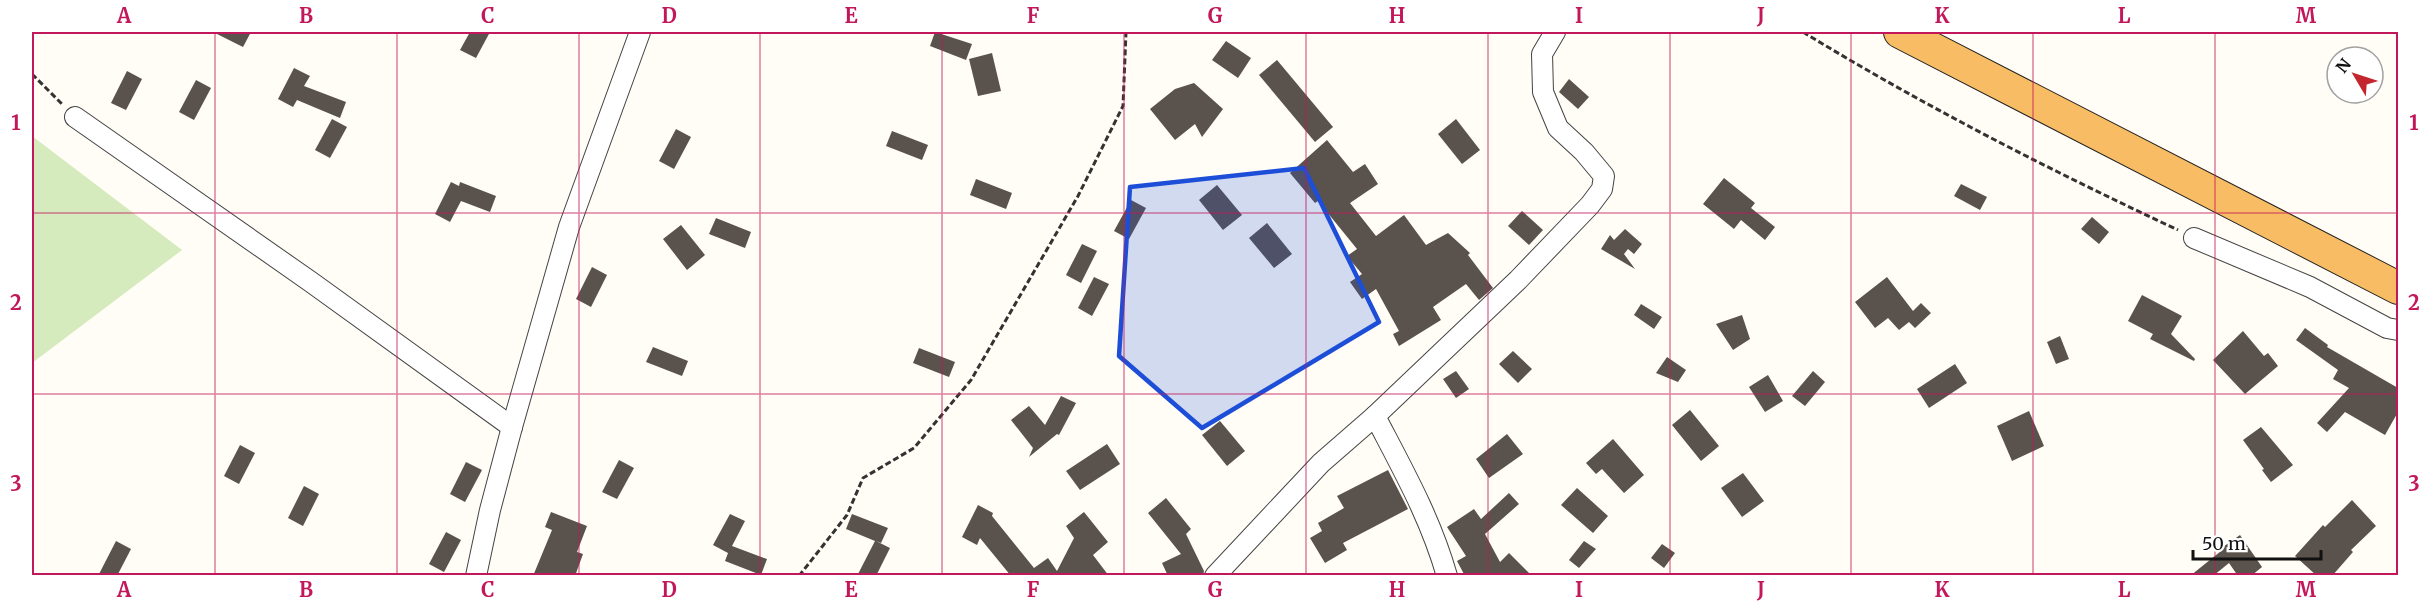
<svg xmlns="http://www.w3.org/2000/svg" width="2430" height="607" font-family="Merriweather,serif">
	<rect width="100%" height="100%" fill="#fffdf5"/>
	<polygon fill="#d5ebbd" points="32,136 182,250 32,363"/>
	<g fill="#5a524d">
		<polygon points="213,32 251,32 243,47"/>
		<polygon points="470,32 490,32 476,58 460,50"/>
		<polygon points="935,32 972,44 966,60 930,46"/>
		<polygon points="1226,41 1251,58 1238,78 1212,60"/>
		<polygon points="992,53 1001,91 978,96 969,59"/>
		<polygon points="1277,60 1333,127 1315,142 1259,75"/>
		<polygon points="294,68 310,76 304,86 346,102 340,118 297,100 293,107 278,99"/>
		<polygon points="127,71 142,79 126,110 111,103"/>
		<polygon points="1569,79 1589,97 1578,109 1559,92"/>
		<polygon points="196,80 211,88 194,120 179,112"/>
		<polygon points="1194,83 1223,109 1202,137 1195,124 1175,140 1150,109 1175,89"/>
		<polygon points="332,119 347,127 330,158 315,150"/>
		<polygon points="1456,119 1480,150 1462,164 1438,134"/>
		<polygon points="676,129 691,137 674,169 659,161"/>
		<polygon points="892,131 928,145 922,160 886,146"/>
		<polygon points="1327,140 1353,172 1365,164 1378,184 1350,203 1376,236 1404,215 1426,245 1448,233 1470,253 1468,255 1493,288 1479,300 1466,284 1433,307 1441,320 1399,346 1393,334 1399,331 1376,289 1362,299 1350,282 1362,274 1347,256 1357,249 1318,201 1315,203 1290,173"/>
		<polygon points="1724,178 1755,203 1751,208 1775,227 1765,240 1741,220 1734,229 1703,204"/>
		<polygon points="976,179 1012,193 1006,209 970,195"/>
		<polygon points="451,182 459,186 460,182 496,196 490,212 461,201 450,222 435,214"/>
		<polygon points="1961,184 1987,197 1980,210 1954,196"/>
		<polygon points="1217,185 1242,215 1223,230 1199,200"/>
		<polygon points="1131,200 1146,208 1129,239 1114,231"/>
		<polygon points="1522,211 1543,230 1529,245 1508,226"/>
		<polygon points="2092,217 2109,232 2099,244 2081,229"/>
		<polygon points="716,218 751,232 745,248 709,234"/>
		<polygon points="1267,223 1292,254 1274,268 1249,238"/>
		<polygon points="681,225 705,255 687,270 663,239"/>
		<polygon points="1625,229 1642,244 1634,254 1628,249 1624,254 1635,269 1601,249 1610,235 1614,240"/>
		<polygon points="1082,244 1097,251 1081,283 1066,275"/>
		<polygon points="592,267 607,275 591,307 576,299"/>
		<polygon points="1094,277 1109,284 1092,316 1078,308"/>
		<polygon points="1887,277 1913,311 1921,303 1931,313 1915,328 1909,322 1899,330 1888,318 1875,328 1855,302"/>
		<polygon points="2142,295 2182,316 2171,334 2195,359 2194,361 2150,339 2153,334 2128,321"/>
		<polygon points="1641,304 1662,317 1654,329 1634,315"/>
		<polygon points="1742,315 1750,339 1733,350 1716,324"/>
		<polygon points="2305,328 2328,345 2327,347 2398,388 2398,412 2385,435 2345,412 2327,432 2317,423 2349,388 2333,379 2338,370 2296,340"/>
		<polygon points="2243,331 2264,356 2268,353 2278,366 2245,394 2213,360"/>
		<polygon points="2060,336 2069,359 2056,364 2047,342"/>
		<polygon points="653,347 688,361 682,376 646,362"/>
		<polygon points="919,348 955,362 949,377 913,363"/>
		<polygon points="1513,351 1532,369 1518,383 1499,364"/>
		<polygon points="1667,357 1686,370 1678,382 1656,373"/>
		<polygon points="1955,364 1967,383 1929,408 1917,389"/>
		<polygon points="1456,371 1469,389 1456,398 1443,379"/>
		<polygon points="1813,371 1825,382 1805,406 1792,396"/>
		<polygon points="1768,375 1783,401 1765,412 1749,387"/>
		<polygon points="1061,396 1076,403 1059,435 1057,434 1029,457 1033,448 1011,420 1029,406 1045,425"/>
		<polygon points="1690,410 1719,446 1701,461 1672,425"/>
		<polygon points="2029,411 2044,446 2012,461 1997,426"/>
		<polygon points="1220,421 1245,451 1227,466 1202,435"/>
		<polygon points="2261,427 2293,465 2271,482 2262,470 2264,469 2243,440"/>
		<polygon points="1507,434 1523,454 1489,478 1476,459"/>
		<polygon points="1613,439 1644,475 1624,493 1602,469 1596,474 1586,463"/>
		<polygon points="1107,444 1120,464 1080,490 1066,471"/>
		<polygon points="240,445 255,453 239,484 224,476"/>
		<polygon points="619,460 634,468 617,499 602,492"/>
		<polygon points="466,462 482,470 465,502 450,494"/>
		<polygon points="1388,470 1408,509 1343,543 1347,550 1325,563 1310,538 1322,531 1318,523 1344,508 1337,496"/>
		<polygon points="1743,473 1764,501 1742,517 1721,488"/>
		<polygon points="304,486 319,494 303,526 288,518"/>
		<polygon points="1577,488 1608,516 1593,533 1561,505"/>
		<polygon points="1509,493 1519,504 1485,534 1500,562 1509,553 1532,576 1465,576 1457,561 1466,556 1447,527 1474,509 1481,519"/>
		<polygon points="1166,498 1191,529 1186,534 1204,571 1203,576 1168,576 1162,563 1181,554 1148,513"/>
		<polygon points="2352,500 2376,526 2351,550 2353,552 2332,576 2317,576 2295,556 2323,525 2325,527"/>
		<polygon points="978,505 993,513 992,516 1034,568 1048,558 1057,571 1074,538 1066,526 1084,512 1108,542 1093,555 1109,576 1011,576 980,538 977,545 962,537"/>
		<polygon points="551,512 587,526 577,552 583,554 575,576 533,576 552,530 545,527"/>
		<polygon points="730,514 745,521 732,546 767,559 761,575 725,561 728,553 713,545"/>
		<polygon points="852,514 888,528 881,543 876,541 890,548 876,576 857,576 875,541 846,529"/>
		<polygon points="446,532 461,540 444,572 429,564"/>
		<polygon points="2240,535 2262,567 2251,576 2238,576 2229,563 2213,576 2190,576 2221,551 2220,549"/>
		<polygon points="116,541 131,549 117,576 98,576"/>
		<polygon points="1584,541 1596,549 1579,568 1569,560"/>
		<polygon points="1662,544 1675,553 1664,568 1651,558"/>
	</g>
	<g fill="none" stroke-linecap="round" stroke-linejoin="round">
		<defs>
			<g id="minor">
				<polyline points="75,117 311,282 512,427"/>
				<polyline points="2194,238 2310,287 2387,328 2398,330"/>
				<path d="M1375,416C1403,470 1430,517 1447,576"/>
				<polyline points="476,576 490,510 512,427 569,227 640,32"/>
				<polyline points="1215,576 1321,463 1375,416 1518,280 1590,205 1602,189 1604,176 1584,152 1558,128 1543,92 1542,54 1555,32"/>
			</g>
			<polyline id="trunk" points="1900,32 2398,288"/>
		</defs>
		<use href="#minor" stroke="#444" stroke-width="22"/>
		<use href="#trunk" stroke="#222" stroke-width="34"/>
		<g stroke="#333" stroke-width="3" stroke-dasharray="6 3" stroke-linecap="butt">
			<path d="M1803,32C1924,106 2050,170 2178,230"/>
			<polyline points="32,74 62,104"/>
			<polyline points="799,576 847,515 863,478 914,448 971,380 1078,196 1123,106 1126,32"/>
		</g>
		<use href="#minor" stroke="#fff" stroke-width="20"/>
		<use href="#trunk" stroke="#f7bc64" stroke-width="32"/>
	</g>
	<path fill="#1d4ed8" fill-opacity="0.2" stroke="#1d4ed8" stroke-width="4.5" stroke-linejoin="round" d="M1304,168L1379,322L1202,428L1119,356L1130,187Z"/>
	<path fill="none" stroke="#c2185b" stroke-width="1.5" stroke-opacity="0.55" d="M215,32V576M397,32V576M579,32V576M760,32V576M942,32V576M1124,32V576M1306,32V576M1488,32V576M1670,32V576M1851,32V576M2033,32V576M2215,32V576M32,213H2398M32,394H2398"/>
	<rect width="2430" height="607" fill="none" stroke="#ffffff" stroke-width="66"/>
	<g transform="translate(2355 75) rotate(309)"><circle r="28" fill="#ffffff" stroke="#a0a0a0" stroke-width="1.5"/>
	<path d="M0-4.5L10 22L0 15L-10 22Z" fill="#c4262e"/>
	<text y="-9" font-size="16" font-weight="bold" text-anchor="middle" fill="#111111">N</text>
	</g>
	<path d="M2193 550v9h128v-9" fill="none" stroke="#111111" stroke-width="3"/>
	<text x="2202" y="550" font-size="18" fill="#111111" stroke="#ffffff" stroke-width="4.5" paint-order="stroke">50 m</text>
	<rect x="33" y="33" width="2364" height="541" fill="none" stroke="#c2185b" stroke-width="2"/>
	<g font-size="20" text-anchor="middle" font-weight="bold" fill="#c2185b">
		<text x="124" y="23">A</text>
		<text x="306" y="23">B</text>
		<text x="488" y="23">C</text>
		<text x="669" y="23">D</text>
		<text x="851" y="23">E</text>
		<text x="1033" y="23">F</text>
		<text x="1215" y="23">G</text>
		<text x="1397" y="23">H</text>
		<text x="1579" y="23">I</text>
		<text x="1761" y="23">J</text>
		<text x="1942" y="23">K</text>
		<text x="2124" y="23">L</text>
		<text x="2306" y="23">M</text>
		<text x="16" y="130">1</text>
		<text x="2414" y="130">1</text>
		<text x="16" y="310">2</text>
		<text x="2414" y="310">2</text>
		<text x="16" y="491">3</text>
		<text x="2414" y="491">3</text>
		<text x="124" y="597">A</text>
		<text x="306" y="597">B</text>
		<text x="488" y="597">C</text>
		<text x="669" y="597">D</text>
		<text x="851" y="597">E</text>
		<text x="1033" y="597">F</text>
		<text x="1215" y="597">G</text>
		<text x="1397" y="597">H</text>
		<text x="1579" y="597">I</text>
		<text x="1761" y="597">J</text>
		<text x="1942" y="597">K</text>
		<text x="2124" y="597">L</text>
		<text x="2306" y="597">M</text>
	</g>
</svg>
